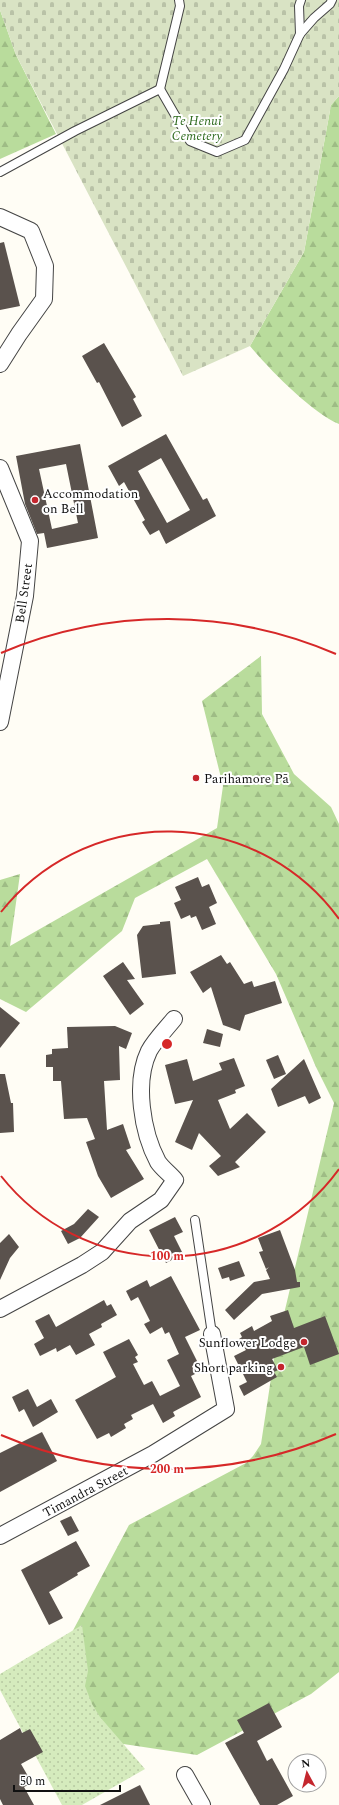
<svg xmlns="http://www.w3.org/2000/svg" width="339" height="1805" font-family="Spectral,serif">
	<defs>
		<pattern id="forest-firs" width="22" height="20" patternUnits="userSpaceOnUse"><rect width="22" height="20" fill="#b9dc9c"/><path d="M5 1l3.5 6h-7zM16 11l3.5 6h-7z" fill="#9ebc85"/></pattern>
		<pattern id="cemetery-stones" width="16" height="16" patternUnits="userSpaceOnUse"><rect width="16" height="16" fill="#d9e3c4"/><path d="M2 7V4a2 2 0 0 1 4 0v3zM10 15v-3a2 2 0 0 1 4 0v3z" fill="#b9c2a7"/></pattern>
		<pattern id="park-dots" width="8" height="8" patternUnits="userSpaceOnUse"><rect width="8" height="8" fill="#d5ebbd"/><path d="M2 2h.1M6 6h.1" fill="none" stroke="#b6c8a1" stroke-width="1.8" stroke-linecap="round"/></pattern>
	</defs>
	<rect width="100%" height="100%" fill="#fffdf5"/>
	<g fill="url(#forest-firs)">
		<polygon points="0,10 16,55 56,134 0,159"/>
		<path d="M339,96V424C311,412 270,370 250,346L304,252L331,105Z"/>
		<polygon points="261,656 262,714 294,774 331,807 339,824 339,1672 311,1694 197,1755 110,1742 74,1697 69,1638 129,1525 246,1463 253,1456 261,1444 275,1352 334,1103 316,1067 276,974 207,859 135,898 122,931 26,1012 0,999 0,880 20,874 10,946 217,828 223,786 202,701"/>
	</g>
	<polygon fill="url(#cemetery-stones)" points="0,0 339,0 339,96 331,105 304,252 250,346 183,376 16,55 0,10"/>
	<polygon fill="url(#park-dots)" points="82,1625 88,1671 85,1686 92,1704 100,1717 145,1769 82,1805 62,1805 0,1690 0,1674"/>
	<g fill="#5a524d" fill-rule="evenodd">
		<polygon points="4,242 20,306 0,310 0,243"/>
		<polygon points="104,343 136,397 133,399 142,416 122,427 99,382 97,383 82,356"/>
		<path d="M166,434L203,500L207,498L216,516L166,544L159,530L150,535L142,522L145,520L124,482L119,486L108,466ZM161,458L190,510L167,523L138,471Z"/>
		<path d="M80,444L98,538L47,548L44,533L37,534L25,504L16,456ZM66,464L78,523L52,529L39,469Z"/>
		<polygon points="198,877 202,887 209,884 217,903 209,907 216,924 202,930 196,916 191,918 190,915 181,919 174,903 181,900 175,887"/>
		<polygon points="170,921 176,974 142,978 137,935 143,926 160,924 160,922"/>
		<polygon points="221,955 227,964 230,962 244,984 252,981 254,987 275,981 282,1003 245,1015 240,1031 223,1025 211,987 203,993 190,972"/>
		<polygon points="123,962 135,979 127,980 144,1004 130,1015 103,976"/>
		<polygon points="0,1007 20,1023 0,1048"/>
		<polygon points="115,1026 132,1033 126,1049 119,1046 120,1080 104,1081 107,1130 123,1124 131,1148 126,1150 144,1179 111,1198 98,1176 86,1142 95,1139 87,1118 64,1119 61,1081 53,1081 53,1067 46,1067 46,1055 52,1054 52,1049 68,1048 67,1027"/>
		<polygon points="207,1029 223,1034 220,1047 203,1043"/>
		<polygon points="278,1055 286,1074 274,1079 266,1060"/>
		<polygon points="234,1058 245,1086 235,1090 236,1093 218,1100 230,1129 247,1113 266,1132 235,1162 240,1167 218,1176 209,1166 221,1156 199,1133 192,1150 175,1142 193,1100 175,1104 165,1065 187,1059 193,1081 222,1070 219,1063"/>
		<polygon points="304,1059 321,1098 309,1104 305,1096 278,1107 271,1089"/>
		<polygon points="0,1074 5,1074 11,1103 13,1103 14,1132 0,1133"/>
		<polygon points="88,1209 99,1217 80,1238 68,1244 61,1231 74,1224"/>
		<polygon points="175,1217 183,1232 174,1236 183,1254 166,1263 149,1230"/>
		<polygon points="280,1230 295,1270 297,1282 300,1282 300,1287 262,1294 234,1320 225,1310 254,1282 270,1279 266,1270 269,1267 266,1269 259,1252 263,1251 258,1238"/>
		<polygon points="9,1234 19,1247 10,1258 0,1280 0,1243"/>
		<polygon points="239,1261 245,1276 230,1281 229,1277 222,1279 218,1268"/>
		<polygon points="171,1276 200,1330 185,1337 198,1363 192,1366 195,1374 191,1376 201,1397 173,1412 175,1416 163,1423 153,1404 131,1415 133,1419 124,1424 126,1428 111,1437 109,1433 97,1439 75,1400 116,1377 103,1352 129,1339 138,1355 135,1357 138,1362 133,1364 144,1385 152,1381 160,1396 180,1386 167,1360 179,1354 169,1332 165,1334 162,1327 150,1334 144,1324 150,1321 138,1297 131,1301 126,1291 147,1280 150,1287"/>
		<polygon points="104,1300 107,1306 111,1304 117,1315 101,1324 102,1327 89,1334 95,1345 76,1355 70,1345 57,1352 56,1348 40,1356 34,1344 44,1338 35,1321 49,1314 56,1327"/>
		<polygon points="288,1310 294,1328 325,1316 339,1354 310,1365 304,1347 272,1359 278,1370 274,1372 277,1377 244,1396 239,1386 247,1382 234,1356 246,1350 239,1339 242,1337 240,1333 252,1326 254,1331 272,1321 270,1316"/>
		<polygon points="28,1389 37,1407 51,1399 58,1412 33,1427 24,1409 19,1412 12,1397"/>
		<polygon points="42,1432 57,1461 0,1492 0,1453"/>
		<polygon points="71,1516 79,1531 68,1536 60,1521"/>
		<polygon points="76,1541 90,1566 77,1573 78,1575 49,1592 63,1618 49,1625 21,1570"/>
		<polygon points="269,1703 282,1727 257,1741 267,1761 272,1758 293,1796 277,1805 260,1805 225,1743 244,1733 237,1720"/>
		<polygon points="20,1728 22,1733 30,1729 43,1752 21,1764 32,1783 24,1787 34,1805 3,1805 0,1799 0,1740"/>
		<polygon points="140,1785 150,1805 100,1805"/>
	</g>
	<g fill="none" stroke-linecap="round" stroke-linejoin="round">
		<defs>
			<g id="lane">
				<polyline points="300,34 299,6 301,0"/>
				<polyline points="160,89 180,6 179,0"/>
				<polyline points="0,172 75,131 160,89 190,141 217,152 245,140 284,69 300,34 314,18 330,4 332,0"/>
				<polyline points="195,1220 212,1334"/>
			</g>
			<g id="street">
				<polyline points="0,217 31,231 45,266 44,299 19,334 0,364"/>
				<polyline points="0,468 30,541 25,596 0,722"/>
				<path d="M0,1309L82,1265L102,1252L130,1221L161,1200L175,1180C170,1174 162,1168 158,1162C142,1132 134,1082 149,1051C155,1040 166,1029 174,1019"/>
				<polyline points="0,1536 153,1454 226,1409 212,1334"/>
				<polyline points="185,1775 202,1805"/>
			</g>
		</defs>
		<use href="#lane" stroke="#444" stroke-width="10"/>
		<use href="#street" stroke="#444" stroke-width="18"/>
		<use href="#lane" stroke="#fff" stroke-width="8"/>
		<use href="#street" stroke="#fff" stroke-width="16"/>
	</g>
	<g fill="none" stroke="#d62828" stroke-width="2">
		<path d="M339 1169A212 212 0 0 1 1 1176M1 912A212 212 0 0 1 339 919"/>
		<path d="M336 1434A425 425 0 0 1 1 1435M1 653A425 425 0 0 1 336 654"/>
	</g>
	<g fill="#c4262e" stroke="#fff" stroke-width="1.5">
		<circle cx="35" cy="500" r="4"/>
		<circle cx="196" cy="778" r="4"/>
		<circle cx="304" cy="1342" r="4"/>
		<circle cx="281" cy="1367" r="4"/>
	</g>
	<g text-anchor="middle" stroke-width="4" stroke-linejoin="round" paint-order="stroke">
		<g font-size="13" font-style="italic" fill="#2f6b1f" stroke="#fff">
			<text x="197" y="125">Te Henui<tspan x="197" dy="15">Cemetery</tspan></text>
		</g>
		<g font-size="13" fill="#111" stroke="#fff" text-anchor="start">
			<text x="43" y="498">Accommodation<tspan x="43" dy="15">on Bell</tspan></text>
			<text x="204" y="783">Parihamore Pā</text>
			<text x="296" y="1347" text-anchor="end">Sunflower Lodge</text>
			<text x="273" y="1372" text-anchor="end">Short parking</text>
		</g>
		<g font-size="13" fill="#111" stroke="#fff">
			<text transform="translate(23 593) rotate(-82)" y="5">Bell Street</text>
			<text transform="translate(85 1491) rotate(-28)" y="5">Timandra Street</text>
		</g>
	</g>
	<circle cx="167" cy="1044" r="6" fill="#d62828" stroke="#fff" stroke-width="2"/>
	<g font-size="12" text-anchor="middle" font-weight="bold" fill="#d62828" stroke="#fff" stroke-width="4" stroke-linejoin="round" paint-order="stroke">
		<text x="167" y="1260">100 m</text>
		<text x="167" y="1473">200 m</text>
	</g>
	<g transform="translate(307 1773) rotate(353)"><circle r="19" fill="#ffffff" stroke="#a0a0a0"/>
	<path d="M0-3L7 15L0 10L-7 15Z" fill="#c4262e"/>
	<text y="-6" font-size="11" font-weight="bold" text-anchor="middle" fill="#111111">N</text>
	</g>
	<path d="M14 1785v6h106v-6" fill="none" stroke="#111111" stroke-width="2"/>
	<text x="20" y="1785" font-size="12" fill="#111111" stroke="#ffffff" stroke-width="3" paint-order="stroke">50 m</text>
</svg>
